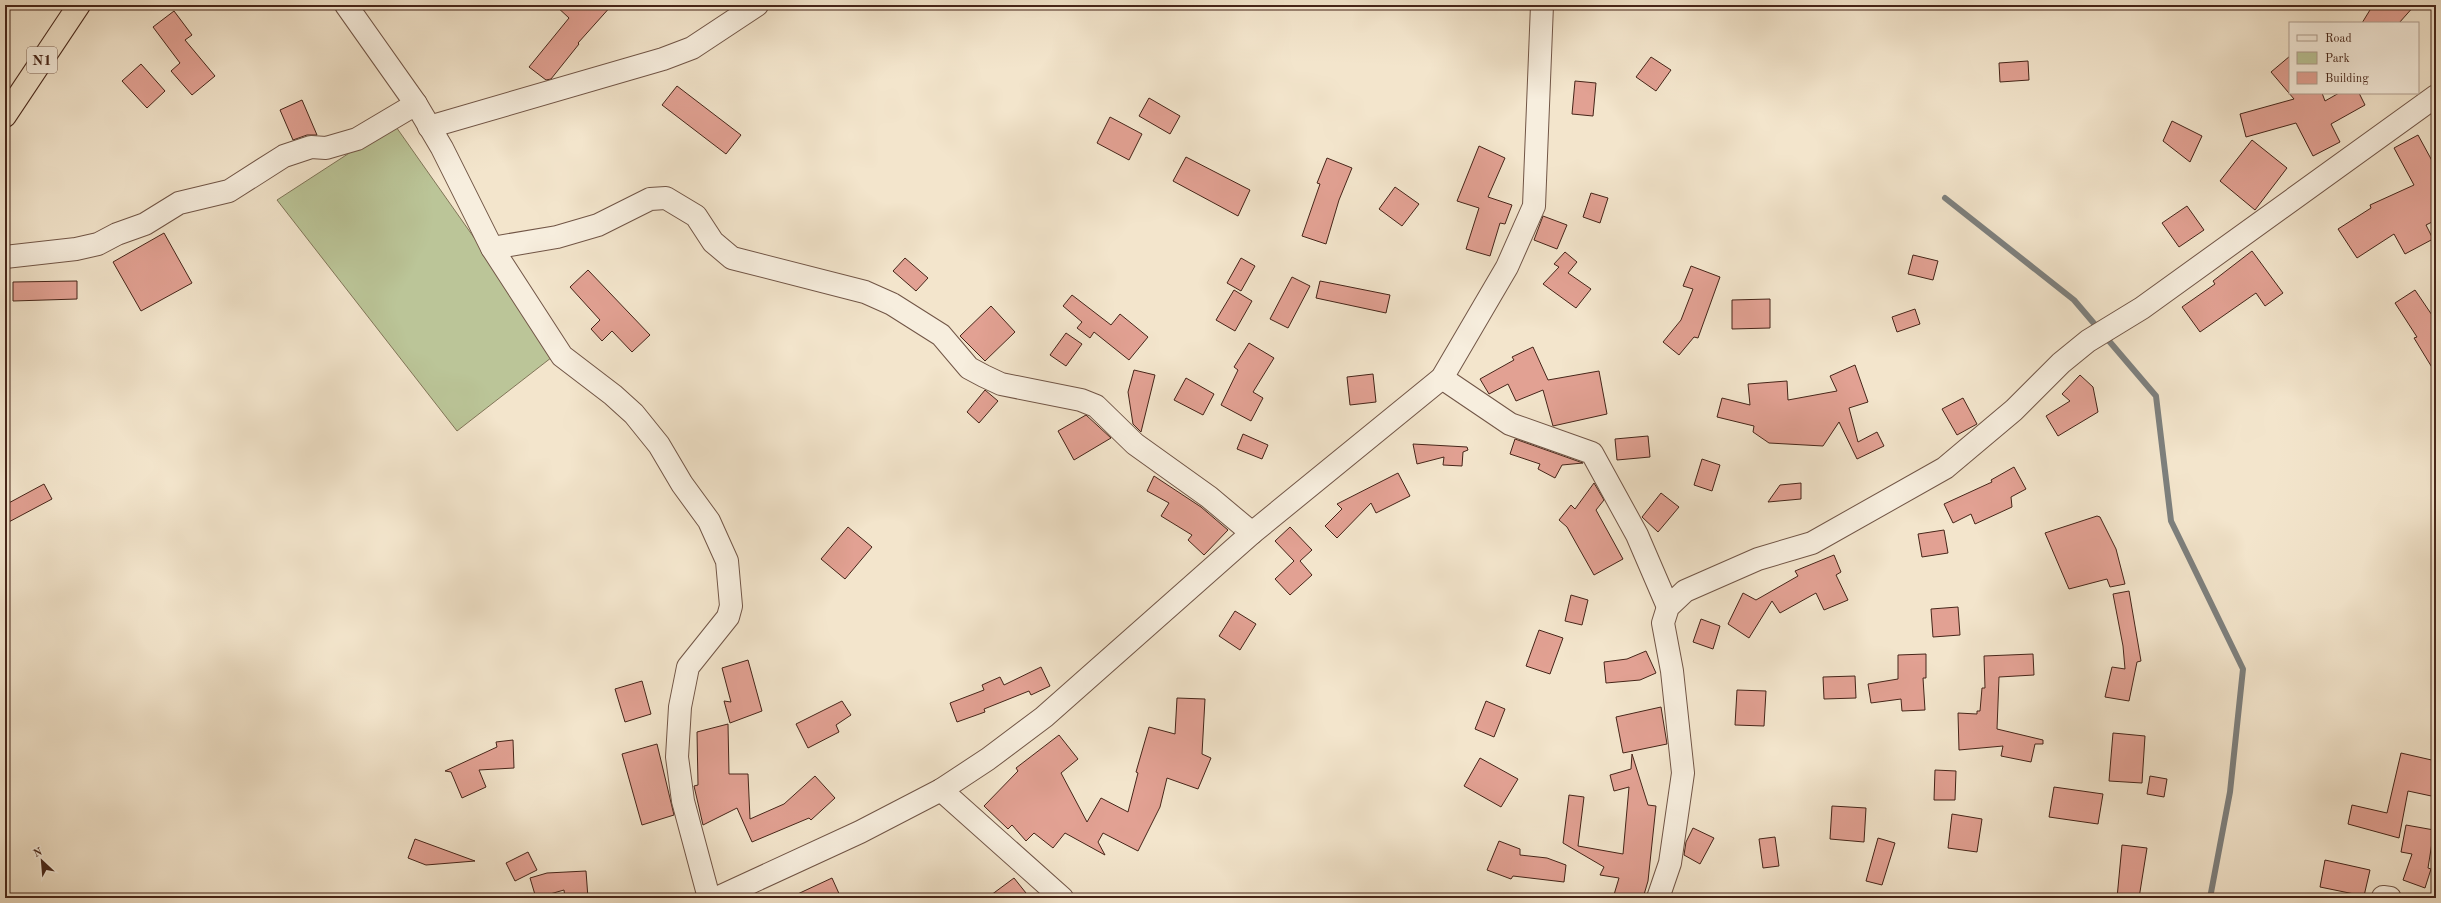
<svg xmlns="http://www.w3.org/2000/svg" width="2441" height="903" font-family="'Old Standard TT',serif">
	<rect width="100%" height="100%" fill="#f3e5cc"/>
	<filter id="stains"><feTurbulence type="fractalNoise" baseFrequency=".005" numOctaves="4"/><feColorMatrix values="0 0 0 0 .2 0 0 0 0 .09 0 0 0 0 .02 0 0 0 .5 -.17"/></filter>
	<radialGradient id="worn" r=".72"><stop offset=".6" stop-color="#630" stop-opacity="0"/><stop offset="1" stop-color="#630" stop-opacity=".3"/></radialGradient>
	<polygon fill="#bbc598" stroke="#807558" points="394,124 556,354 457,431 277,200"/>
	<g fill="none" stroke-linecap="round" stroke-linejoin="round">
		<polyline stroke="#7d807e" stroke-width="6" points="1945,198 2074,300 2156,396 2171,521 2243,669 2230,792 2210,898"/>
	</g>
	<g fill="#e2a193" stroke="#462519">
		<polygon points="555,5 612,5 578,43 579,44 551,79 546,80 529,67 569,18"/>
		<polygon points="2373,5 2415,5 2399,23 2362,23"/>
		<polygon points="174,11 192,35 185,40 215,76 192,95 171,71 180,63 153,27"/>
		<polygon points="2290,56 2290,93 2322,93 2325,101 2339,93 2359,93 2365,105 2331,124 2340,142 2313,156 2296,123 2246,137 2240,114 2294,99 2271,72"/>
		<polygon points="1651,57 1671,70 1656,91 1636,77"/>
		<polygon points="2028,61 2029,80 2000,82 1999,63"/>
		<polygon points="141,64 165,91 147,108 122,81"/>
		<polygon points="1575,81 1596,83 1593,116 1572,114"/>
		<polygon points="677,86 741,135 726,154 662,105"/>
		<polygon points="1149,98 1180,116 1170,134 1139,116"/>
		<polygon points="302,100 317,135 307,135 293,140 280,110"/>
		<polygon points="1110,117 1142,134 1129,160 1097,143"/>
		<polygon points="2172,121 2202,136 2190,162 2163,141"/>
		<polygon points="2418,135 2436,168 2436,220 2426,225 2433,239 2405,254 2394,234 2357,258 2338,229 2371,208 2370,205 2414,185 2394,148"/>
		<polygon points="2252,140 2287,168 2255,210 2220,181"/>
		<polygon points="1479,146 1505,158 1488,197 1512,205 1505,224 1500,223 1490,256 1466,249 1479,208 1457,201"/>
		<polygon points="1186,157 1250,190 1238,216 1173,181"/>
		<polygon points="1327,158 1352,168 1339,200 1326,244 1302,236 1320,184 1317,183"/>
		<polygon points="1395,187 1419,204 1402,226 1379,209"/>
		<polygon points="1591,193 1608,198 1600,223 1583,217"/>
		<polygon points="2187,206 2204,230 2179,247 2162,223"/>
		<polygon points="1543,216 1567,225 1557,249 1534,240"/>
		<polygon points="164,233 192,283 141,311 113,262"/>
		<polygon points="2252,251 2283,293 2265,306 2256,293 2200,332 2182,307 2215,284 2213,281"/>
		<polygon points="1565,252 1577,262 1568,273 1591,289 1576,308 1543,284 1559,267 1554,264"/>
		<polygon points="1913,255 1938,261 1933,280 1908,274"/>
		<polygon points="905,258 928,278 916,291 893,271"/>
		<polygon points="1241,258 1255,266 1241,291 1227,283"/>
		<polygon points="1691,266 1720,277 1698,338 1694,337 1679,355 1663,342 1681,320 1693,289 1683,286"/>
		<polygon points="588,270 650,335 632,352 612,331 602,341 591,329 600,320 570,287"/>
		<polygon points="1292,277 1310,286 1288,328 1270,319"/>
		<polygon points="77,281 77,299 13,301 13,282"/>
		<polygon points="1320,281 1390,295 1386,313 1316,298"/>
		<polygon points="1234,290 1252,301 1235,331 1216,320"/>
		<polygon points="2415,290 2436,321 2436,374 2414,338 2417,337 2395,303"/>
		<polygon points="1072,295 1111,325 1120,314 1148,337 1129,360 1094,332 1090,338 1077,328 1082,322 1063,306"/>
		<polygon points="1770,299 1770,328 1732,329 1732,300"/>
		<polygon points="991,306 1015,332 985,361 960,336"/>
		<polygon points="1915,309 1920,324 1897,332 1892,317"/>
		<polygon points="1066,333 1082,344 1066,366 1050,355"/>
		<polygon points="1249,343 1274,358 1253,392 1263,398 1251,421 1221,405 1238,370 1234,367"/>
		<polygon points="1533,347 1548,380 1599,371 1607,414 1553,426 1543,390 1516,401 1508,384 1489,394 1480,379 1514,360 1512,357"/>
		<polygon points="1855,365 1868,402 1849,408 1858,442 1877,432 1884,446 1857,459 1839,422 1823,446 1769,443 1753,432 1754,426 1717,417 1722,398 1750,405 1748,384 1787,381 1788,400 1837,391 1830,376"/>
		<polygon points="1134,370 1155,375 1141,432 1133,424 1128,392"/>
		<polygon points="1373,374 1376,402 1350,405 1347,377"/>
		<polygon points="2080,375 2093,387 2098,412 2058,436 2046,416 2070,401 2062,394"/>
		<polygon points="1186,378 1214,394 1203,415 1174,400"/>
		<polygon points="985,390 998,401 979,423 967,412"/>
		<polygon points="1963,398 1977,424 1957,435 1942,409"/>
		<polygon points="1086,415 1111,438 1074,460 1058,431"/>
		<polygon points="1243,434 1268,445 1262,459 1237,449"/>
		<polygon points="1648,436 1650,457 1617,460 1615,439"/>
		<polygon points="1515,439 1583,463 1562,465 1555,478 1538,469 1540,464 1510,454"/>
		<polygon points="1413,444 1467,447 1468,450 1463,452 1462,466 1443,465 1444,457 1417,464"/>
		<polygon points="1702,459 1720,465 1712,491 1694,485"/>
		<polygon points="2014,467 2026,489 2011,497 2012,507 1975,524 1971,514 1953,523 1944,504 1992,482 1991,480"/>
		<polygon points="1398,473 1410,496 1376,513 1371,503 1337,538 1325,526 1342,509 1337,504"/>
		<polygon points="1154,476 1201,507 1228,530 1204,555 1188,540 1192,535 1161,516 1169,503 1147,491"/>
		<polygon points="1594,483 1604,500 1596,510 1623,559 1594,575 1567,527 1559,520 1571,505 1575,509"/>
		<polygon points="1801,483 1801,499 1768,502 1780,485"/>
		<polygon points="44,484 52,499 5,524 5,505"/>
		<polygon points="1661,493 1679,507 1658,532 1642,517"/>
		<polygon points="2097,516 2100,517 2116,549 2125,584 2110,587 2107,579 2069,589 2045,533"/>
		<polygon points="848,527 872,547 845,579 821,559"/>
		<polygon points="1290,527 1312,550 1300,561 1312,575 1290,595 1275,579 1294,561 1275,541"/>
		<polygon points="1944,530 1948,553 1922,557 1918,534"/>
		<polygon points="1834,555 1841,572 1836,575 1848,600 1824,610 1816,593 1780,613 1772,601 1749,638 1728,624 1743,593 1756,600 1798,576 1795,571"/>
		<polygon points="2129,591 2141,661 2137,662 2129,701 2105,697 2112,667 2125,669 2123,646 2113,594"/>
		<polygon points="1571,595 1588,600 1582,625 1565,621"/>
		<polygon points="1958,607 1960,635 1933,637 1931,609"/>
		<polygon points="1235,611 1256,624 1240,650 1219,636"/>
		<polygon points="1701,619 1720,626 1713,649 1693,642"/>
		<polygon points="1539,630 1563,638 1550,674 1526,666"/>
		<polygon points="1646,651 1656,673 1640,680 1606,683 1604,662 1627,659"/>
		<polygon points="1926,654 1926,678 1923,678 1925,710 1902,711 1901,699 1871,703 1868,684 1898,679 1898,655"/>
		<polygon points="2033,654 2034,675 1999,677 1997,729 2043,740 2043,744 2035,744 2031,762 2001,756 2003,746 1959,750 1958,713 1977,714 1977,711 1980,711 1982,688 1985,688 1984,656"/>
		<polygon points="748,660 762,711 730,723 724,701 731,702 722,668"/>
		<polygon points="1041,667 1050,686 1031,695 1029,691 984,709 985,712 957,722 950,703 984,690 982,685 1000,677 1004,685"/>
		<polygon points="1855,676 1856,698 1824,699 1823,677"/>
		<polygon points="642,681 651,714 625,722 615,689"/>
		<polygon points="1737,690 1766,691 1764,726 1735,725"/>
		<polygon points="1177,698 1205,699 1202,754 1211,758 1198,789 1167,778 1160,807 1138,851 1103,833 1098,842 1105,855 1065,833 1053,848 1034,833 1026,841 1012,825 1008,829 984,806 1018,771 1016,768 1059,735 1078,759 1061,773 1087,822 1101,798 1128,812 1138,773 1136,772 1149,727 1175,734"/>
		<polygon points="842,701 851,715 836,725 839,732 808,748 796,724"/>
		<polygon points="1486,701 1505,709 1494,737 1475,729"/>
		<polygon points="1661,707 1667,744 1623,753 1616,717"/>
		<polygon points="728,724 729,774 748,774 750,819 784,804 815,776 835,798 811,820 809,818 752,842 737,808 703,825 694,786 698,785 697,732"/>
		<polygon points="2113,733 2145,736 2142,783 2109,781"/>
		<polygon points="513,740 514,768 479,770 486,787 462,798 451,772 445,771 497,747 496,742"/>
		<polygon points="657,744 674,815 642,825 622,754"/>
		<polygon points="2401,753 2436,761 2436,797 2408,791 2399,838 2348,824 2352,805 2387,813"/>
		<polygon points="1632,754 1648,805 1656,806 1648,881 1643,898 1613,898 1619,878 1600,875 1604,867 1563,843 1569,795 1584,797 1578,846 1623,854 1629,787 1614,791 1610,775 1631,769"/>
		<polygon points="1480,758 1518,779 1501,807 1464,786"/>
		<polygon points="1935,770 1956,771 1955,800 1934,800"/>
		<polygon points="2150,776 2167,779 2164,797 2147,794"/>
		<polygon points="2054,787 2103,794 2098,824 2049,817"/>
		<polygon points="1832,806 1866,808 1864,842 1830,839"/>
		<polygon points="1952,814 1982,819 1977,852 1948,848"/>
		<polygon points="2406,825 2434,830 2428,868 2431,869 2425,888 2403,880 2412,854 2401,852"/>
		<polygon points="1693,828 1714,838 1700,864 1684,855 1686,842"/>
		<polygon points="1775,837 1779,866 1763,868 1759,839"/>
		<polygon points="1878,838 1895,843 1882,885 1866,881"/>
		<polygon points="415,839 475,861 426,865 408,858"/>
		<polygon points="1499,841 1520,849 1520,855 1547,858 1566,865 1564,882 1513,876 1511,879 1487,870"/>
		<polygon points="2122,845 2147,848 2139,898 2117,898"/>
		<polygon points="528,852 537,870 515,881 506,863"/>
		<polygon points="2325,860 2370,870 2364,896 2320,887"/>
		<polygon points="586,871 588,898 565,898 564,890 536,898 530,878 547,873"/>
		<polygon points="832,878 841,898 789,898"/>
		<polygon points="1014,878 1030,898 987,898"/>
	</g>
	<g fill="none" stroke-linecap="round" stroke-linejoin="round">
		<defs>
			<g id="minor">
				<polyline points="346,5 416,104 442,148 492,248 562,356 613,395 634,414 659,445 682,484 709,521 727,561 731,606 728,617 688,667 680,707 677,757 683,801 709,898"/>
				<polyline points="429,127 663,59 692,48 757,5"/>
				<polyline points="492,248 557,237 598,225 650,199 666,198 696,216 713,242 732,258 865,292 892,304 941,335 969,368 984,376 1001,384 1081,400 1096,406 1135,444 1209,497 1252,533"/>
				<polyline points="5,257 76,249 98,244 117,234 145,224 179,203 229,191 284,156 311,147 326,148 357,139 416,104"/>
				<polyline points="1442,378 1510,424 1592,453 1637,535 1668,607"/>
				<polyline points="941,790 1062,898"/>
				<polyline points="2383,897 2390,898"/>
				<polyline points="717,898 860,832 941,790 988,759 1044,717 1252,533 1442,378 1507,267 1534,206 1542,5"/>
				<polyline points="1658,898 1670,863 1683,773 1672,671 1663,623 1668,607 1685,591 1758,559 1812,543 1945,468 2014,410 2061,363 2088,341 2142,308 2436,96"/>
			</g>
			<polyline id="highway" points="5,116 79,5"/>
		</defs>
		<use href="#minor" stroke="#715546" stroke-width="24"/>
		<use href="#highway" stroke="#462519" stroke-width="24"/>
		<use href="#minor" stroke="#f7eede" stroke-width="22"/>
		<use href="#highway" stroke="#f3e5cc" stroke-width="22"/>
	</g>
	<g text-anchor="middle" stroke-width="3.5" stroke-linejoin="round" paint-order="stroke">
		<rect fill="#f7eede" stroke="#7b6154" stroke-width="1" x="27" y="47" width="30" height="26" rx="3"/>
		<g font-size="15" font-weight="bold" fill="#462519">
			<text x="42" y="65">N1</text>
		</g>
	</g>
	<rect width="2441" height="903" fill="none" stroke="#f3e5cc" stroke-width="20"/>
	<rect x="6" y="6" width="2429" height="891" fill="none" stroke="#462519" stroke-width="2"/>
	<rect x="10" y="10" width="2421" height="883" fill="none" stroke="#462519"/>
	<rect x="2289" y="22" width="130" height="72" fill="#f7eede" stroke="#b09e8f"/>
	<rect x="2297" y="35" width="20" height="6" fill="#f7eede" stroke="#b09e8f"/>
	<text x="2325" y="42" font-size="12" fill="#462519">Road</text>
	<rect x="2297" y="52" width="20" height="12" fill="#bbc598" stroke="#b09e8f"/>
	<text x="2325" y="62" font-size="12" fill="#462519">Park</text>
	<rect x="2297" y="72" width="20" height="12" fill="#e2a193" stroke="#b09e8f"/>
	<text x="2325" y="82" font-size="12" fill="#462519">Building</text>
	<g transform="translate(42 861) rotate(334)" stroke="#f7eede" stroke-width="3" paint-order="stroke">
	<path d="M0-3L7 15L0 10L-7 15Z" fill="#462519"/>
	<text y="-6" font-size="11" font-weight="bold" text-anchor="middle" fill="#462519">N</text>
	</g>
	<rect width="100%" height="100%" filter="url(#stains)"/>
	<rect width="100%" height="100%" fill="url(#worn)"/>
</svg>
